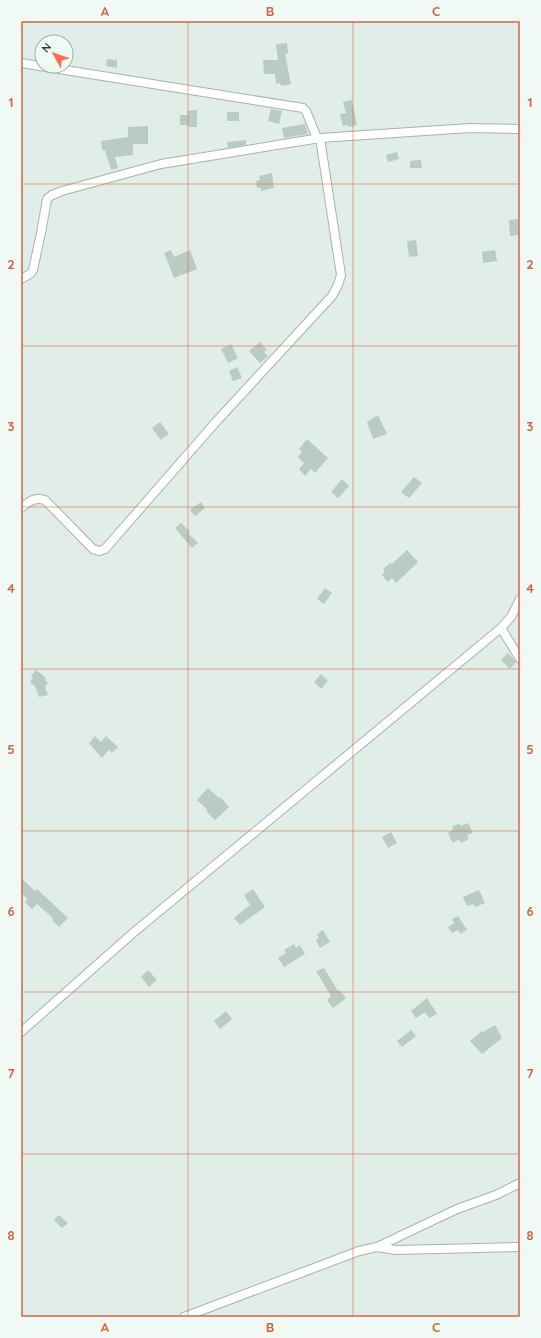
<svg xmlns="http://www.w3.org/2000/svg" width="541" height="1338" font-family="Quicksand,sans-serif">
	<rect width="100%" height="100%" fill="#e1ede7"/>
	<g fill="#b9cbc2">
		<polygon points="287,43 288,53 285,54 291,84 281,86 280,83 276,84 275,74 264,74 263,60 278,60 276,44"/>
		<polygon points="107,59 117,60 117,68 106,66"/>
		<polygon points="352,100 357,125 349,127 348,125 343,126 340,114 346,113 343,102"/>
		<polygon points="271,109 282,111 279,124 268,121"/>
		<polygon points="197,110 197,127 188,127 188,125 180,125 180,115 188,115 187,111"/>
		<rect x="227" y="112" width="12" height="9"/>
		<polygon points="305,124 308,134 284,138 282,128"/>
		<polygon points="148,126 148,144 133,144 133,155 115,157 118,168 111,170 105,150 102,150 101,141 128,137 128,127"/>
		<polygon points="246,140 246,145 228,148 227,142"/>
		<polygon points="397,152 399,159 388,162 386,155"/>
		<polygon points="421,160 422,168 410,168 410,161"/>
		<polygon points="272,173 274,188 261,191 261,188 257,188 256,181 260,180 259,176"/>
		<polygon points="518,219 519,235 510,236 509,220"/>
		<polygon points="416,240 418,256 409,257 407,241"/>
		<polygon points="171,250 174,257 190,250 197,269 182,275 180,272 181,275 174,278 164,253"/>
		<polygon points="495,250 497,261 483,263 482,252"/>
		<polygon points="260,342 267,350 264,352 268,356 260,363 249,351"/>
		<polygon points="231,344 238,358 228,363 221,349"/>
		<polygon points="237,367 242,378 233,381 229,371"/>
		<polygon points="378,415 387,434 373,439 367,422"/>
		<polygon points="160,422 169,434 161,440 152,428"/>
		<polygon points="307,439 328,458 315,473 311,469 305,476 299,469 304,463 298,457 302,452 299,449"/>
		<polygon points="414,477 422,483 409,498 401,492"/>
		<polygon points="342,479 349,486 338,498 331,492"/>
		<polygon points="201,502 205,508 195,516 190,510"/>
		<polygon points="181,523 190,532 188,533 198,543 192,548 175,528"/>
		<polygon points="407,550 418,562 396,583 392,578 388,582 382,575 385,571 383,569 390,563 392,564"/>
		<polygon points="325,588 332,593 324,604 317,599"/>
		<polygon points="508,653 516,662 510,669 501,660"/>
		<polygon points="36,670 46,678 45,680 48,683 45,687 48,695 39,697 35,686 30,682 33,678 31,676"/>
		<polygon points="321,674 328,681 321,689 314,682"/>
		<polygon points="95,736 101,742 106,736 118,747 112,753 109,750 102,758 89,743"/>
		<polygon points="208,788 219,798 220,797 229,807 215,820 206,811 207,809 197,800"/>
		<polygon points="460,823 461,826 468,823 473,833 467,835 469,839 461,843 459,839 453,843 448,833 453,830 452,827"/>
		<polygon points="391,832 397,843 388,848 382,837"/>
		<polygon points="21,878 35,891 37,889 68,918 59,927 52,920 53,918 37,904 32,909 25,902 28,899 21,893"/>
		<polygon points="253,889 265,907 240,925 234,918 250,905 244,895"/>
		<polygon points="479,890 485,903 475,907 473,904 467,906 463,897"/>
		<polygon points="458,916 467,930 460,934 458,930 452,933 448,927 454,923 452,919"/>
		<polygon points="323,930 330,942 320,948 316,940 319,938 317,934"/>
		<polygon points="294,944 296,948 300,945 305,954 284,967 278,958 286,953 284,950"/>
		<polygon points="324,968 338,991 339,990 346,998 333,1008 327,1000 331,996 316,971"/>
		<polygon points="148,970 157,980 149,987 141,977"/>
		<polygon points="427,998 437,1014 429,1018 425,1012 416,1018 411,1011"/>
		<polygon points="226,1011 232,1019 220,1029 214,1021"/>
		<polygon points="495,1025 502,1038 482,1054 470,1041 482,1031 483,1032"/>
		<polygon points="411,1030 416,1036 402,1047 397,1041"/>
		<polygon points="59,1215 68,1223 62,1228 54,1220"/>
	</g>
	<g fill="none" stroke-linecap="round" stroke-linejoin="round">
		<defs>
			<g id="street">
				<polyline points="21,63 303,108 306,111 317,138"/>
				<polyline points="21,279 30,274 33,270 41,233 47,199 52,195 62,191 161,164 320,138 470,128 520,129"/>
				<path d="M21,508C30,501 34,497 45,500L93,549L99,551L105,549L215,423L332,296L338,285L341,275L320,138"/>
				<polyline points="501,628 520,659"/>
				<polyline points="21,1032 133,933 501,628 511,617 520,599"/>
				<polyline points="377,1247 457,1209 496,1195 520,1183"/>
				<polyline points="184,1317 359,1251 377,1247 396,1250 520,1247"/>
			</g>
		</defs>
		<use href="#street" stroke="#a3b5ae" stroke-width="10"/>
		<use href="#street" stroke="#fff" stroke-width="8"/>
	</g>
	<path fill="none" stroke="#d26547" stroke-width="1" stroke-opacity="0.55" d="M188,21V1317M353,21V1317M21,184H520M21,346H520M21,507H520M21,669H520M21,831H520M21,992H520M21,1154H520"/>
	<rect width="541" height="1338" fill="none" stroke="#f1f9f5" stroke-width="44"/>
	<g transform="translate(54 54) rotate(310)"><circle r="19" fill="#f1f9f5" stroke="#9dafa8"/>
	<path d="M0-3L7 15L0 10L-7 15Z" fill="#ff6f4c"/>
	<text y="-6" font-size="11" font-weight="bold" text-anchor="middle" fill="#1f3f35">N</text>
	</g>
	<rect x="22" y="22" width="497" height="1294" fill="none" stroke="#d26547" stroke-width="1.5"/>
	<g font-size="13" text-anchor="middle" font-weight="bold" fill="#d26547">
		<text x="105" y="16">A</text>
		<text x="270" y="16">B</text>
		<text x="436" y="16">C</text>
		<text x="11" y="107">1</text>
		<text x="530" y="107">1</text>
		<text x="11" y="269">2</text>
		<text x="530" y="269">2</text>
		<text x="11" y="431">3</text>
		<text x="530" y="431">3</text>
		<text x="11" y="593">4</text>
		<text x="530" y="593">4</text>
		<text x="11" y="754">5</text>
		<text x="530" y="754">5</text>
		<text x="11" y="916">6</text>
		<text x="530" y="916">6</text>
		<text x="11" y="1078">7</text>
		<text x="530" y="1078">7</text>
		<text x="11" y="1240">8</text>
		<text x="530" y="1240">8</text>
		<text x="105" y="1332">A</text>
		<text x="270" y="1332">B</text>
		<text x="436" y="1332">C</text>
	</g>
</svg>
